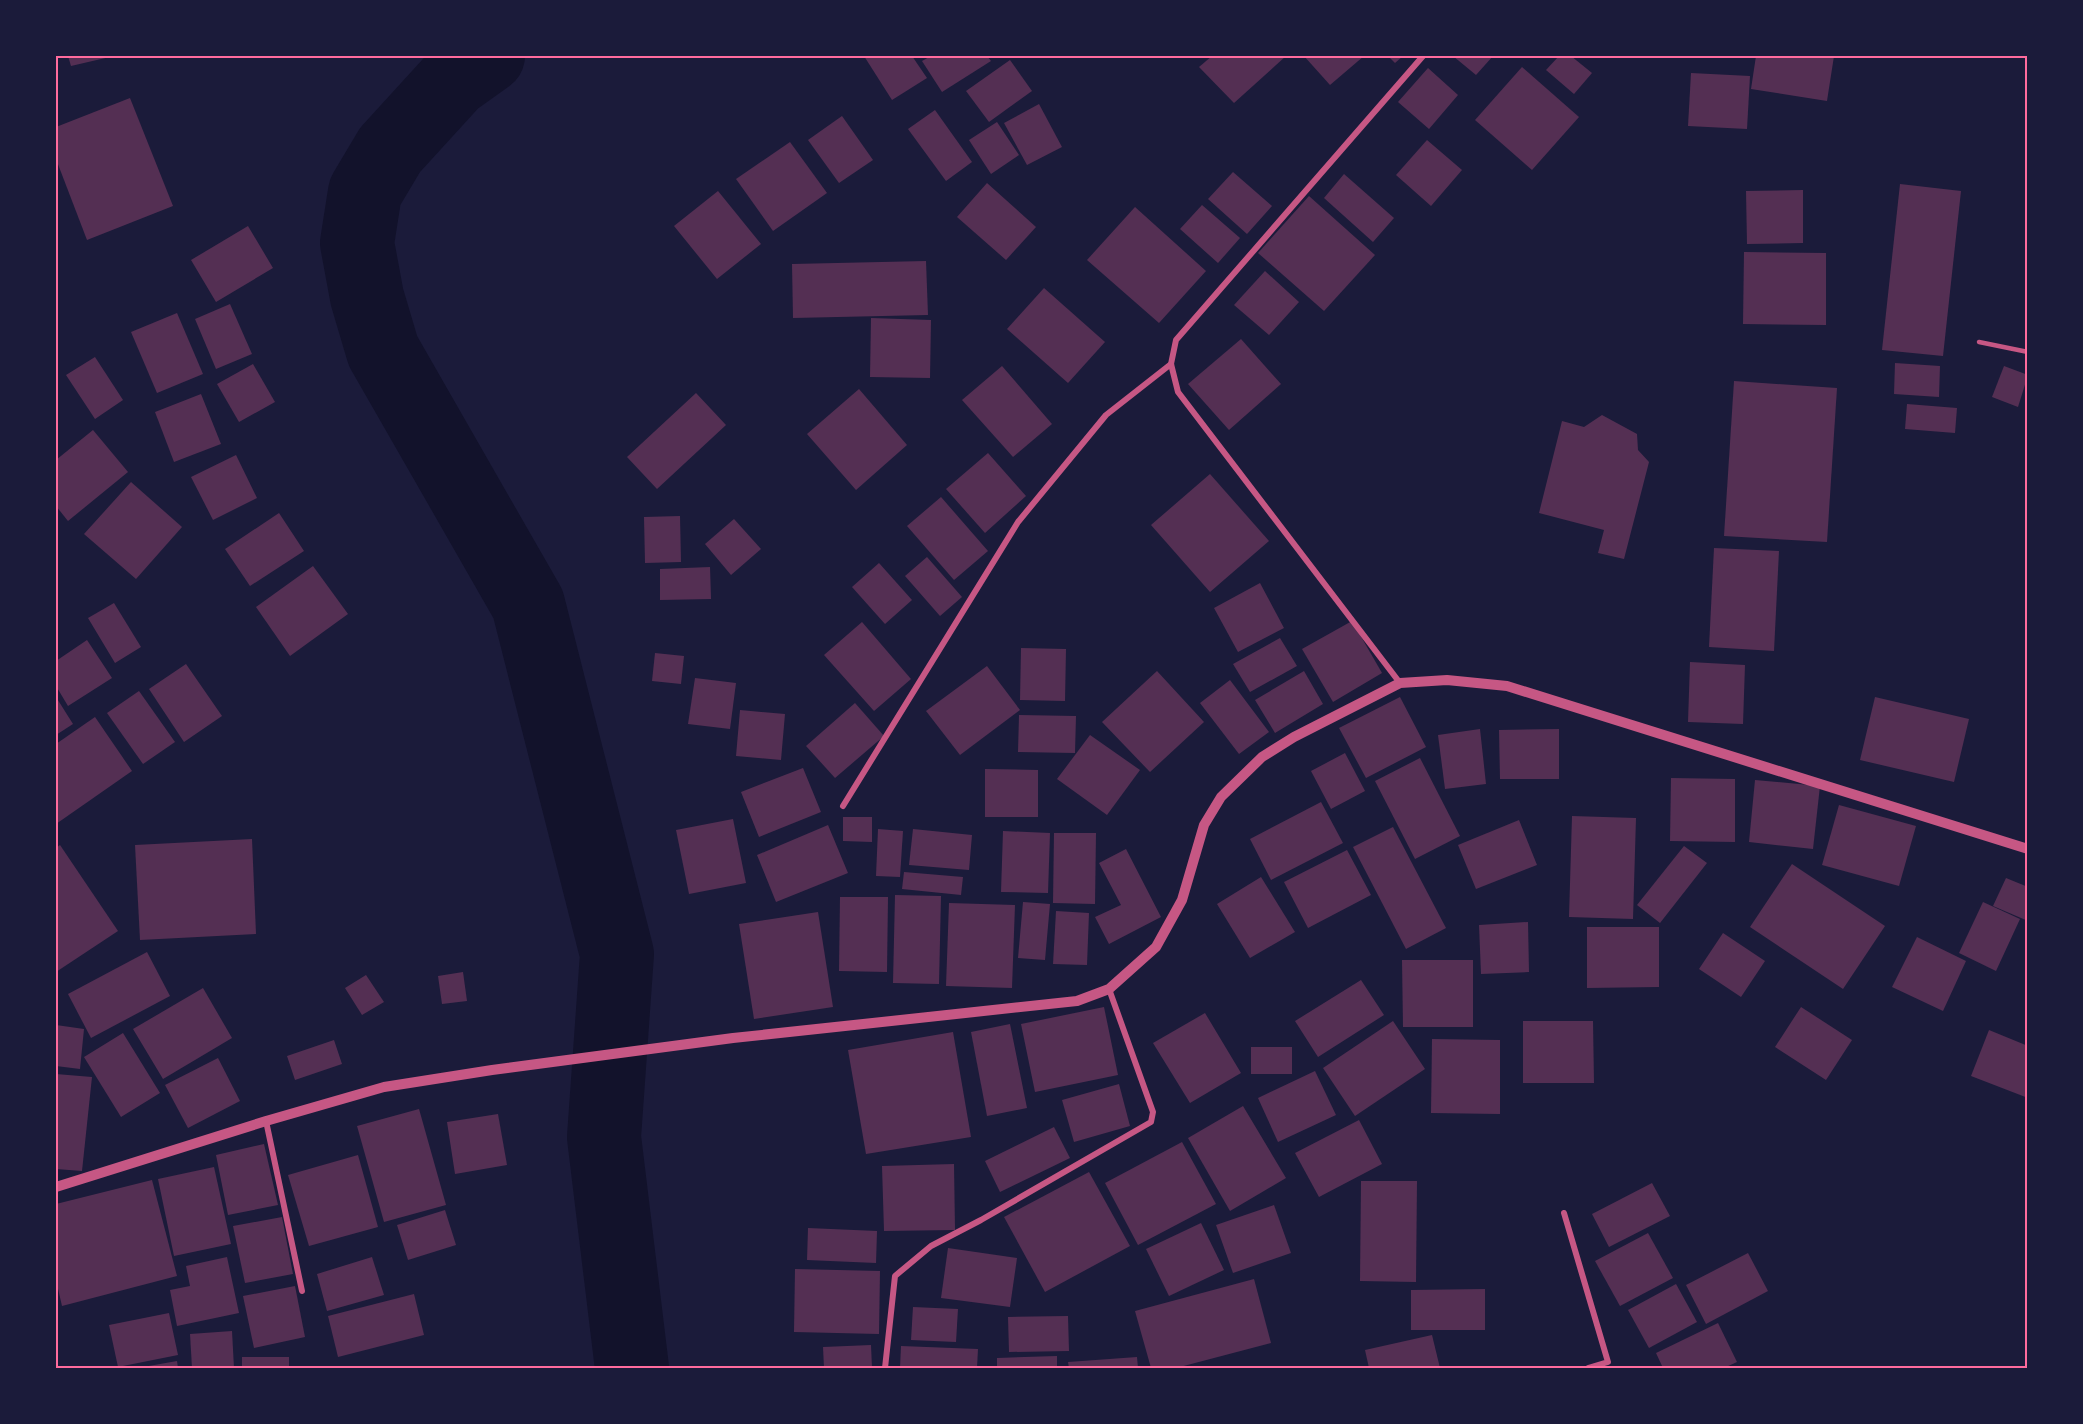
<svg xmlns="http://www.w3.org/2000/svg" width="2083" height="1424" font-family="'Times New Roman',serif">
	<rect width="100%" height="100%" fill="#1b1b3a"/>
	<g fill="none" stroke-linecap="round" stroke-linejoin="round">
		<polyline stroke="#12122b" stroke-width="74" points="488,56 453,81 390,150 365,192 357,243 367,297 383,351 528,604 617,954 604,1137 632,1368"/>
	</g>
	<g fill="#542f53">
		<polygon points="68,56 114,56 71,66"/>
		<polygon points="864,56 912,56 927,78 892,100"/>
		<polygon points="931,56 987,56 991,61 942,92 922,61"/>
		<polygon points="1212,56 1286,56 1234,103 1199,67"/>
		<polygon points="1304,56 1364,56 1330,85"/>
		<polygon points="1388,56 1403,56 1395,63"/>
		<polygon points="1453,56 1493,56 1476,75"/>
		<polygon points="1559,56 1571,56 1592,73 1574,94 1546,70"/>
		<polygon points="1756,56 1834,56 1827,101 1751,89"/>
		<polygon points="1010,60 1032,91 989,122 966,91"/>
		<polygon points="1522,67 1579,117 1532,170 1475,120"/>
		<polygon points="1428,68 1458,95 1429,129 1398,102"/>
		<polygon points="1691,73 1750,76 1747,129 1688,126"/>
		<polygon points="130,98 173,206 87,240 56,159 56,127"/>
		<polygon points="1039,104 1062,147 1027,165 1004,123"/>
		<polygon points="935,110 972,162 946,181 908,129"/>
		<polygon points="842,116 873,160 839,183 808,140"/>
		<polygon points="997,122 1019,155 991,174 969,140"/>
		<polygon points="1427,140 1462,170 1431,206 1396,175"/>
		<polygon points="790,142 827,193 773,231 736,179"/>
		<polygon points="1233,172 1272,206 1247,234 1208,199"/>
		<polygon points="1344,174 1394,218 1373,242 1324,198"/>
		<polygon points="987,183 1036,227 1006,260 957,217"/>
		<polygon points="1900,184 1961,191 1943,356 1882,350"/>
		<polygon points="1803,190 1803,243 1747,244 1746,191"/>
		<polygon points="718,191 761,244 717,279 674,226"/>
		<polygon points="1309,196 1375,255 1324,311 1258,253"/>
		<polygon points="1202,205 1240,238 1218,263 1180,229"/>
		<polygon points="1135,207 1206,271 1159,323 1087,260"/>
		<polygon points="248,226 273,268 216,302 191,260"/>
		<polygon points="1744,252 1826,253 1826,325 1743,324"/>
		<polygon points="926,261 928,315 793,318 792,264"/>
		<polygon points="1265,271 1299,302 1269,335 1234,305"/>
		<polygon points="1044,288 1105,342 1068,383 1007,329"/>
		<polygon points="230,304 252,354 216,369 195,319"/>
		<polygon points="177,313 203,374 157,393 131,332"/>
		<polygon points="871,318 931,320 930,378 870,377"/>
		<polygon points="1241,339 1281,384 1229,430 1188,384"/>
		<polygon points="95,357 123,400 95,419 66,375"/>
		<polygon points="1895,363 1940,366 1939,397 1894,394"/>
		<polygon points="253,364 275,402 239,422 217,384"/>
		<polygon points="1002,366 1052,424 1013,457 962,400"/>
		<polygon points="2004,366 2028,375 2018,407 1992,397"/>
		<polygon points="1734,381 1837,388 1827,542 1724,536"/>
		<polygon points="859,389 907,445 856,490 807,434"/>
		<polygon points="696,393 726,425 657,489 627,457"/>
		<polygon points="201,394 221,444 174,462 155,412"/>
		<polygon points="1907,404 1957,408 1955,433 1905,429"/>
		<polygon points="1602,415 1637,434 1638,450 1649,462 1624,559 1598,553 1604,530 1539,513 1562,421 1584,427"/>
		<polygon points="93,430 128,472 68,521 56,506 56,460"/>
		<polygon points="988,453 1026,496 985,533 946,489"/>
		<polygon points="236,455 257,498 213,520 191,477"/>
		<polygon points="1210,474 1269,541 1210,592 1151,525"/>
		<polygon points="131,482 182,527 136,579 84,534"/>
		<polygon points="941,497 988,551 954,580 907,526"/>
		<polygon points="279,513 304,551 250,586 225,549"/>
		<polygon points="680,516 681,562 645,563 644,517"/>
		<polygon points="734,519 761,549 731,575 705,544"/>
		<polygon points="1714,548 1779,551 1774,651 1709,647"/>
		<polygon points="927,557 962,597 940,616 905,576"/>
		<polygon points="879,563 912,600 885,624 852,587"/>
		<polygon points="313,566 348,614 290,656 256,607"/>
		<polygon points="710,567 711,599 660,600 660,569"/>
		<polygon points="1260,583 1284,628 1238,652 1214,608"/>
		<polygon points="114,603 141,647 115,663 88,618"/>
		<polygon points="1352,621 1382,673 1333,702 1302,649"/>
		<polygon points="862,622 911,679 874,711 824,655"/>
		<polygon points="1280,638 1297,666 1250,692 1233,664"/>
		<polygon points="87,640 112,678 68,706 56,686 56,661"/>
		<polygon points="1021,648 1066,649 1065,701 1020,700"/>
		<polygon points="655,653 684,656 681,684 652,681"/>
		<polygon points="1690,662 1745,665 1743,724 1688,722"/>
		<polygon points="186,664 222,716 184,742 149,689"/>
		<polygon points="987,666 1020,710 960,755 926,711"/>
		<polygon points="1157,671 1204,722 1150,772 1102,722"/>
		<polygon points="1304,671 1323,704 1275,733 1255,700"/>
		<polygon points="695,678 736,683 730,729 688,724"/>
		<polygon points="1230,680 1269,732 1239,754 1200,703"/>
		<polygon points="139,691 175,742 143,764 107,713"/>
		<polygon points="56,697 73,724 56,735"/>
		<polygon points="1400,697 1426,747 1366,778 1339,728"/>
		<polygon points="1875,697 1969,719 1954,782 1860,760"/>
		<polygon points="855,703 884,736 835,778 806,746"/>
		<polygon points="740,710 785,714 781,760 736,756"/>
		<polygon points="1019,715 1076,716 1075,753 1018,752"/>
		<polygon points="95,717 132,771 56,824 56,744"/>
		<polygon points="1480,729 1486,784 1445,789 1438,735"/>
		<polygon points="1559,729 1559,779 1500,779 1499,730"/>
		<polygon points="1090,735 1140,770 1107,815 1057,779"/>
		<polygon points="1345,753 1365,791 1331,809 1311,771"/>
		<polygon points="1420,758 1460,836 1415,859 1375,781"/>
		<polygon points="803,768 821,812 759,837 741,792"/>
		<polygon points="985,769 1038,770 1038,817 985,817"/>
		<polygon points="1671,778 1735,779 1735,842 1670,841"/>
		<polygon points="1755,780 1820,786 1813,849 1749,842"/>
		<polygon points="1321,802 1343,843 1271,880 1250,839"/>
		<polygon points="1839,805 1916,826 1899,886 1822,865"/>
		<polygon points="1572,816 1636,818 1633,919 1569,917"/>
		<polygon points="843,817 872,817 872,842 843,841"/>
		<polygon points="733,819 746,883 689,894 676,830"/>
		<polygon points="1519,820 1537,865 1476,889 1458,845"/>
		<polygon points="828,825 848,873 776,902 757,855"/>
		<polygon points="1393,827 1446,928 1406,949 1353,847"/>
		<polygon points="878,829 903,831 900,877 876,876"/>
		<polygon points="913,829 972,835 969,870 909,865"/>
		<polygon points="1003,831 1050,833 1048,893 1001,892"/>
		<polygon points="1054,833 1096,833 1095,904 1053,903"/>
		<polygon points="252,839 256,934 140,940 135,845"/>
		<polygon points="60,845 118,931 56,972 56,848"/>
		<polygon points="1684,846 1707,863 1660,923 1637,905"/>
		<polygon points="1126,849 1161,917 1109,944 1095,917 1121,905 1099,863"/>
		<polygon points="1347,850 1371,895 1308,928 1284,882"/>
		<polygon points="1792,864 1885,926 1843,989 1750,927"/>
		<polygon points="904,872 963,877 961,895 902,889"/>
		<polygon points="1261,877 1295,932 1250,958 1217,904"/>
		<polygon points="2006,878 2028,887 2028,921 1993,906"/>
		<polygon points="895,895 941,896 939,984 893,983"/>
		<polygon points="840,897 888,897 887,972 839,971"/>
		<polygon points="1023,902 1050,904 1045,960 1018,958"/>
		<polygon points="1983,902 2020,919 1996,971 1959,953"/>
		<polygon points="949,903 1015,905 1012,988 946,986"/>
		<polygon points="1056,911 1089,913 1087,965 1053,964"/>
		<polygon points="818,912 833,1007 754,1019 739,924"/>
		<polygon points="1528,922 1529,972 1481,974 1479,925"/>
		<polygon points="1587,927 1659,927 1659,987 1587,988"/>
		<polygon points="1723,933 1765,961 1741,997 1699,969"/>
		<polygon points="1917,937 1966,961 1943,1011 1892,987"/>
		<polygon points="147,952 170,996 91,1038 68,994"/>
		<polygon points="1402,960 1473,960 1473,1027 1403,1027"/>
		<polygon points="463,972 467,1001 442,1004 438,976"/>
		<polygon points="366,975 384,1002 362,1015 345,988"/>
		<polygon points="1361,980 1384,1015 1318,1057 1295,1021"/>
		<polygon points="203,988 232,1038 163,1079 133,1029"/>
		<polygon points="1104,1007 1118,1075 1035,1092 1021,1024"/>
		<polygon points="1801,1007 1852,1040 1826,1080 1775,1047"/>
		<polygon points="1205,1013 1241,1073 1190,1103 1153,1043"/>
		<polygon points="1393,1021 1425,1069 1355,1116 1323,1068"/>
		<polygon points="1523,1021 1593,1021 1594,1083 1523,1083"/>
		<polygon points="1010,1024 1027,1108 987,1116 971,1032"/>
		<polygon points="56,1025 84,1029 80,1069 56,1066"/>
		<polygon points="1989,1030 2028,1046 2028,1098 1971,1076"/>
		<polygon points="953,1032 971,1137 866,1154 848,1050"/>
		<polygon points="123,1033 160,1093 121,1117 84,1057"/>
		<polygon points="1432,1039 1500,1040 1500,1114 1431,1113"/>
		<polygon points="334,1040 342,1064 295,1080 287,1056"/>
		<rect x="1251" y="1047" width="41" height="27"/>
		<polygon points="218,1058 240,1101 188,1128 165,1085"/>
		<polygon points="1315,1071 1336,1115 1278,1142 1258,1098"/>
		<polygon points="56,1074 92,1077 82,1171 56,1169"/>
		<polygon points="1119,1084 1130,1126 1074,1142 1062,1100"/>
		<polygon points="1243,1106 1286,1178 1230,1211 1188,1138"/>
		<polygon points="419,1109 446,1205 384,1222 357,1126"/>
		<polygon points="498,1114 507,1165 455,1174 447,1122"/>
		<polygon points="1359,1120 1382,1164 1319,1197 1295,1153"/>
		<polygon points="1054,1127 1070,1158 1000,1192 985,1161"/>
		<polygon points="1182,1142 1216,1204 1138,1245 1105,1183"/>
		<polygon points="264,1144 278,1205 228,1215 216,1155"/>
		<polygon points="358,1155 378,1227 309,1246 288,1175"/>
		<polygon points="954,1164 955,1230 884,1231 882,1166"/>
		<polygon points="214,1167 231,1244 174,1256 158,1179"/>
		<polygon points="1089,1172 1130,1246 1045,1292 1004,1217"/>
		<polygon points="152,1180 177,1276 62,1306 56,1280 56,1204"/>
		<polygon points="1361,1181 1417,1181 1416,1282 1360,1281"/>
		<polygon points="1652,1183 1670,1216 1609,1247 1592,1214"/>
		<polygon points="1274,1205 1291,1253 1233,1273 1216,1225"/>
		<polygon points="445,1210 456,1245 408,1260 397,1225"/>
		<polygon points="282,1217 293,1274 245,1283 233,1226"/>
		<polygon points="1201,1223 1224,1270 1169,1296 1146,1249"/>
		<polygon points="808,1228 877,1231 876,1263 807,1260"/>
		<polygon points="1648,1233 1673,1278 1620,1306 1595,1261"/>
		<polygon points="948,1248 1017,1258 1010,1307 941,1298"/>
		<polygon points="1748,1253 1768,1291 1706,1324 1686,1285"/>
		<polygon points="227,1257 239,1313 177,1326 170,1290 190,1286 186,1266"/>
		<polygon points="372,1257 384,1295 327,1311 317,1274"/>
		<polygon points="795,1269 880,1271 879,1334 794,1332"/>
		<polygon points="1254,1279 1271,1343 1176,1368 1151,1368 1135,1311"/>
		<polygon points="1676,1284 1697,1322 1649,1348 1628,1310"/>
		<polygon points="295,1286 305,1337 254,1348 243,1296"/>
		<polygon points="1485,1289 1485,1330 1411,1330 1411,1290"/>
		<polygon points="414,1294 424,1335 338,1357 328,1316"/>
		<polygon points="913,1307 958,1309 956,1342 911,1340"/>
		<polygon points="169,1313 178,1355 118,1367 109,1325"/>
		<polygon points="1068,1316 1069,1351 1009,1352 1008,1317"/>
		<polygon points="1718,1323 1737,1362 1724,1368 1663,1368 1656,1353"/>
		<polygon points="232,1331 234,1368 192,1368 190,1334"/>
		<polygon points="1432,1335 1440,1368 1369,1368 1365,1350"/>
		<polygon points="871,1345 872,1368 824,1368 823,1347"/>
		<polygon points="901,1346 978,1349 977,1368 900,1368"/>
		<polygon points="1057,1356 1057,1368 997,1368 997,1358"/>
		<rect x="242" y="1357" width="47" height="11"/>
		<polygon points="1137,1357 1138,1368 1069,1368 1068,1362"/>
		<polygon points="177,1361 178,1368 143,1368 143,1367"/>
	</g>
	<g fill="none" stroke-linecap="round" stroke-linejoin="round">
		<polyline stroke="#c65784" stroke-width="4.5" points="1979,342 2028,352"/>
		<g stroke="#c65784" stroke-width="6">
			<polyline points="1400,683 1178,392 1171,364 1176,340 1423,56"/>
			<polyline points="843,806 1018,522 1106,415 1171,364"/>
			<polyline points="266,1121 302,1291"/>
			<polyline points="1564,1213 1608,1362 1588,1368"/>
			<polyline points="885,1368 895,1276 931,1246 981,1220 1151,1122 1153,1112 1109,989"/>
		</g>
		<polyline stroke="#c65784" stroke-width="10" points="56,1187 266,1121 384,1087 492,1070 733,1038 1077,1001 1109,989 1156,947 1182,900 1204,825 1221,797 1262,757 1294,737 1400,683 1447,680 1507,686 2028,849"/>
	</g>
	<rect width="2083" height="1424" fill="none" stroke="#1b1b3a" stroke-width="114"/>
	<rect x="57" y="57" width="1969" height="1310" fill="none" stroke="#ff6b9d" stroke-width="2"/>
</svg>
